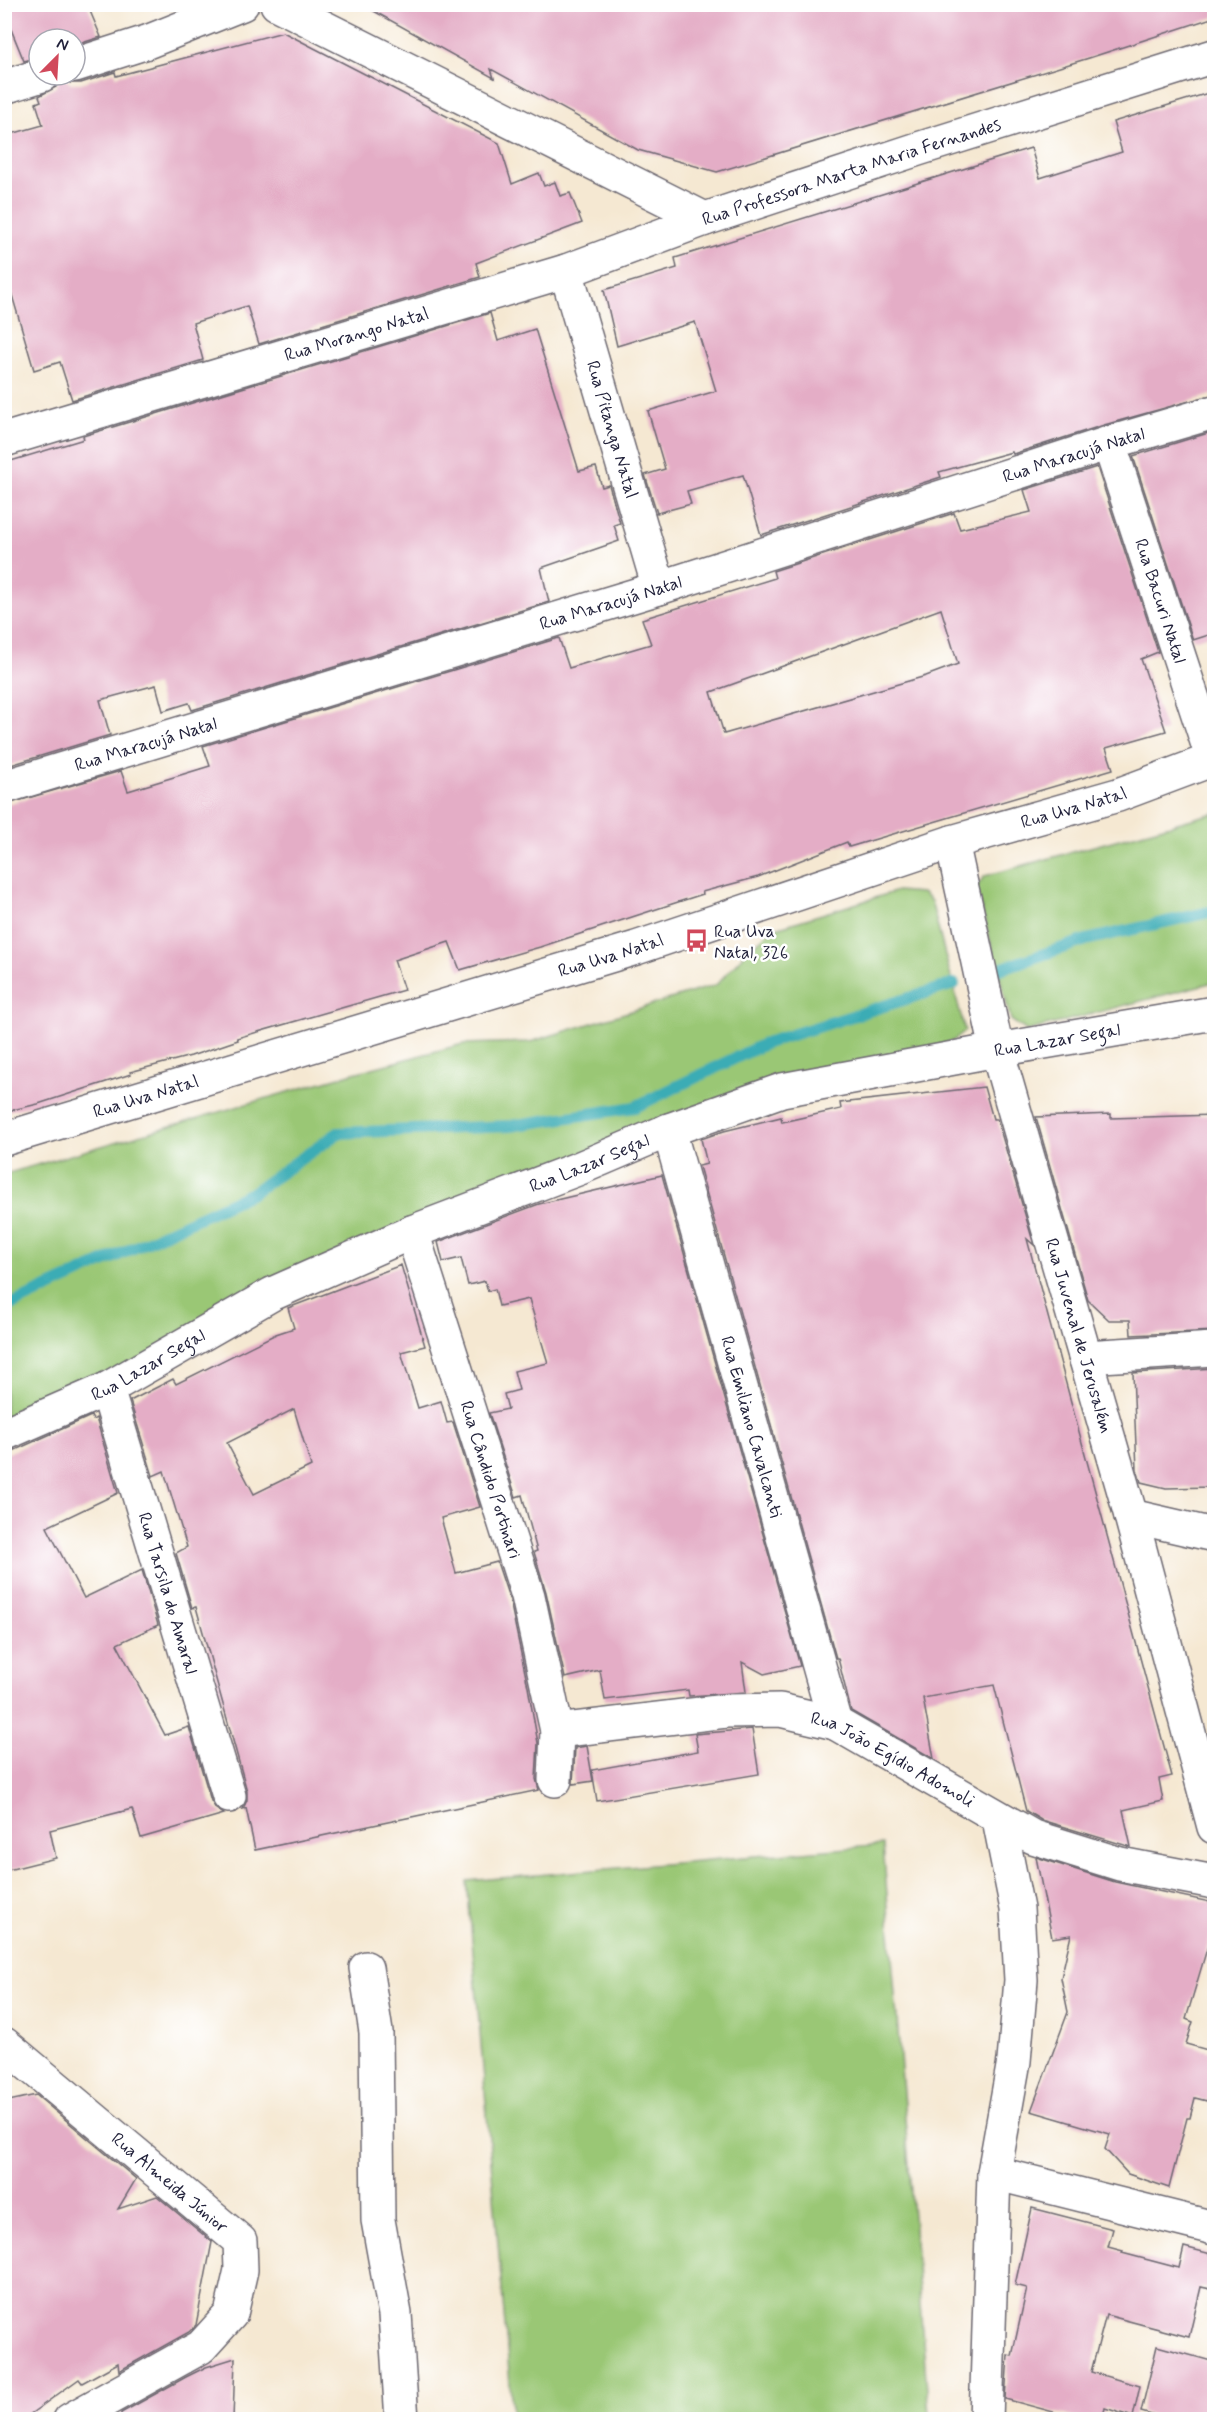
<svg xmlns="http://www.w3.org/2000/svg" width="1219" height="2424" font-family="Mynerve,sans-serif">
	<rect width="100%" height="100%" fill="#fff"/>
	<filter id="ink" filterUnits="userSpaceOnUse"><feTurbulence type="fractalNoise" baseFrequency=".0167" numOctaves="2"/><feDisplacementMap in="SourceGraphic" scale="12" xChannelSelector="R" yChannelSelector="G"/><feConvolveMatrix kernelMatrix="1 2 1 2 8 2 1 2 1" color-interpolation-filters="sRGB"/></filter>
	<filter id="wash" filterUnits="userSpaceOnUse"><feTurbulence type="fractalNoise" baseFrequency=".008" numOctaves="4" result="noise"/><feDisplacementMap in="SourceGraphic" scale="24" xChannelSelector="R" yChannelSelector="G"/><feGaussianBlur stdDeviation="1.35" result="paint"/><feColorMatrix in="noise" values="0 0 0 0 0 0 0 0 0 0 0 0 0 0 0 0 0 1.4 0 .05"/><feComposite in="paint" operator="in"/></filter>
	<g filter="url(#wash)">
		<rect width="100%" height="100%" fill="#f5e8d2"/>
		<g fill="#9ac774" stroke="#5e7458" stroke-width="1.5">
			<polygon points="1214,813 1214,982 1027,1031 1011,1020 976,887 985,876"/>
			<polygon points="897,891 922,893 931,901 965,1031 953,1041 918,1053 692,1112 5,1430 5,1174 350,1074 463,1044 530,1042 716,985 748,950 773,929"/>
			<polygon points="883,1845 929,2415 860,2420 513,2419 467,1881"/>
		</g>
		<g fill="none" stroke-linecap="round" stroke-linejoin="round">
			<g stroke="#3bacb5" stroke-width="12">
				<polyline points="982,975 1086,940 1214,911"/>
				<polyline points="4,1308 252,1193 338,1133 510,1126 635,1107 766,1043 954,984"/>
			</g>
		</g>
		<g id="blocks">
			<g fill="#e4adc6" fill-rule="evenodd">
				<polygon points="4,4 87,4 101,37 75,45 75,39 39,39 39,57 24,61 4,12"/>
				<polygon points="361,4 1215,4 1215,17 1089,58 717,172 638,150 491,69 494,78"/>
				<polygon points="283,32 499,143 512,184 539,173 544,186 555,182 560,196 570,193 582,223 476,263 480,277 259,344 247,306 193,323 203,360 72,400 60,362 34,370 4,268 4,136 43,125 36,103 41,101 39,96 56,87 60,76 70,83 81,83 115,72 116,76"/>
				<polygon points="1215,91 1215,394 1104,425 1013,454 1012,452 939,472 941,477 761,535 743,475 687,491 691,504 657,513 645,475 665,469 648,411 716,391 695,322 617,346 604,290 677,268 675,258 1031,148 1040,178 1122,152 1113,122"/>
				<polygon points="490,313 498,341 535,329 579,471 596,467 602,487 609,485 620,523 614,525 619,541 541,568 549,602 192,710 189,703 163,711 156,685 100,700 110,735 4,767 4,463 84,439 83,436"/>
				<polygon points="1215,431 1215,633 1193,640 1133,456"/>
				<path d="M1097,467L1158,652L1141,659L1166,731L1106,748L1113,769L849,847L847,842L758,877L702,892L703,894L675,903L540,947L460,970L449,942L394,960L404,990L237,1038L238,1040L191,1056L130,1072L131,1074L38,1104L4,1112V805L121,771L128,791L210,766L203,746L559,638L569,668L651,644L642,619L775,578L773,571L954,513L960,529L1031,512L1024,490ZM941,609L958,664L926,676L724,734L711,692Z"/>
				<polygon points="984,1087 993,1119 997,1119 1034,1245 1027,1239 1172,1776 1159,1779 1163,1801 1123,1810 1131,1847 1041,1820 1026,1811 994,1685 923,1698 934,1759 851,1711 838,1658 836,1658 699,1166 707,1164 701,1139 724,1131 781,1117 782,1122 841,1109 840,1103"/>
				<polygon points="1111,1114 1111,1118 1215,1115 1215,1331 1131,1335 1130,1320 1109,1320 1088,1300 1036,1117"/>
				<polygon points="662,1175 800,1666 764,1674 742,1662 746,1692 689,1696 688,1690 605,1700 600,1670 565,1678 546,1592 534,1552 537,1551 522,1495 516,1497 489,1413 508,1409 504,1394 519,1390 514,1371 548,1363 529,1299 499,1306 495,1289 488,1291 485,1281 468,1285 461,1258 443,1262 438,1242 539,1204"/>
				<path d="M401,1265L425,1346L401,1352L418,1408L441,1401L447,1423L453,1422L480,1507L441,1518L456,1573L497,1562L510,1601L528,1687L538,1743L536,1779L539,1790L255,1850L246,1808L243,1809L247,1800V1791L196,1607L192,1608L176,1553L187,1547L164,1471L153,1476L130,1401L173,1379L176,1384L276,1334L294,1328L288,1308ZM294,1409L311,1466L254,1494L227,1443Z"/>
				<polygon points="1215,1368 1215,1478 1212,1478 1212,1487 1166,1488 1141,1482 1137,1470 1133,1373"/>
				<polygon points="91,1416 93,1420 96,1418 118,1493 47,1527 84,1598 142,1570 158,1625 117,1644 165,1735 189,1727 211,1801 216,1809 224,1814 141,1838 132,1809 50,1830 56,1858 4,1871 4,1455"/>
				<polygon points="752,1729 759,1774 597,1801 592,1770 698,1751 695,1734"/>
				<polygon points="587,1746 593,1781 573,1784 575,1748"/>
				<polygon points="1036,1857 1115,1882 1215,1903 1215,1922 1186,2019 1193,2022 1186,2044 1215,2052 1215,2071 1207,2101 1195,2098 1190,2118 1187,2118 1169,2188 1128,2174 1105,2149 1110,2134 1031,2111 1068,2012 1061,1978 1071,1935 1052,1938"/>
				<polygon points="36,2095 136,2179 118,2209 157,2196 212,2242 196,2325 189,2332 119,2371 118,2363 82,2383 79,2379 22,2420 4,2420 4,2102"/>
				<polygon points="1032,2208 1113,2229 1108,2247 1123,2251 1122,2253 1179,2268 1184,2247 1215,2255 1215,2290 1201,2287 1189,2337 1106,2315 1091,2372 1140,2386 1133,2417 1105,2408 1102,2420 1083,2420 1005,2399 1008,2355 1012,2356 1027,2288 1015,2285"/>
				<polygon points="1157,2346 1215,2362 1215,2420 1169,2420 1141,2412"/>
				<polygon points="235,2358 233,2420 121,2420 121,2413 186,2377 206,2367"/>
			</g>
		</g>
	</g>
	<g filter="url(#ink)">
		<use href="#blocks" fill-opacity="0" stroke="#6c6770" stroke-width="1.5"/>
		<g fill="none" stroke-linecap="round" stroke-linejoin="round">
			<defs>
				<g id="minor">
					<path id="s1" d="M277,4L705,219L918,149L1214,56"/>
					<polyline points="75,65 147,42 242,4"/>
					<polyline points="4,87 42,75"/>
					<path id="s2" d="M566,271L659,588"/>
					<path id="s3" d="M4,440L566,271L705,219"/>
					<path id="s4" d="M1109,443L1213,760"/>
					<path id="s5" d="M4,787L659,588L1109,443L1214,412"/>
					<path id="s6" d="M952,842L997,1050L1131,1516L1214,1827"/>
					<path id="s7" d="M669,1130L835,1723"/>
					<path id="s8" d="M4,1139L636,948L952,842L1118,795L1214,759"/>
					<path id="s9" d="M412,1232L528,1596L557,1731L555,1780"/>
					<polyline points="1085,1357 1214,1349"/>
					<path id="s10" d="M107,1389L229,1796"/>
					<path id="s11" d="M4,1434L107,1389L272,1294L412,1232L580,1168L669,1130L782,1090L997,1050L1214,1013"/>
					<polyline points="1131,1516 1214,1535"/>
					<path id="s12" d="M557,1731L726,1711L780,1710L835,1723L1033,1837L1120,1864L1214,1882"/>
					<polyline points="366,1968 376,2032 378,2220 395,2314 402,2420"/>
					<path id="s13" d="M4,2044L240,2241L241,2270L231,2314L201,2347L70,2420"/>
					<polyline points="994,2173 1214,2228"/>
					<polyline points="986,2420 994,2173 1014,2061 1021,1980 1017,1909 999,1819"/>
				</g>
			</defs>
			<use href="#minor" stroke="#6c6770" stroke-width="36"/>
			<use href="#minor" stroke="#fff" stroke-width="33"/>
		</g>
	</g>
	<defs>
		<symbol id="bus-bare" viewBox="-9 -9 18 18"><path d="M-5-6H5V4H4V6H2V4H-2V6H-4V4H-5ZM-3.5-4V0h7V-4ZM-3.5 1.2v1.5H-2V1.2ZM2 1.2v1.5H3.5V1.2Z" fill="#d1495b" stroke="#fff" stroke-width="2.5" paint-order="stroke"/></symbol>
	</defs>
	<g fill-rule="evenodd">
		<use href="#bus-bare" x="680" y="924" width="33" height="33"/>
	</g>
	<g text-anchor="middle" stroke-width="5" stroke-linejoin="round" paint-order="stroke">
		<g font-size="18" fill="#22223b" stroke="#fff">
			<text dy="6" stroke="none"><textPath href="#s1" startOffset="633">Rua Professora Marta Maria Fernandes</textPath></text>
			<text dy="6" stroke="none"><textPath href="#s3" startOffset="368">Rua Morango Natal</textPath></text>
			<text dy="6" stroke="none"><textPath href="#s2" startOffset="165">Rua Pitanga Natal</textPath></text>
			<text dy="6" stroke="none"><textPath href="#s5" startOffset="1120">Rua Maracujá Natal</textPath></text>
			<text dy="6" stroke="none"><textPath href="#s4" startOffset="166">Rua Bacuri Natal</textPath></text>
			<text dy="6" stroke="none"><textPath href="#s5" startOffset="634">Rua Maracujá Natal</textPath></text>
			<text dy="6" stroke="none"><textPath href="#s5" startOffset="148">Rua Maracujá Natal</textPath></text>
			<text dy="6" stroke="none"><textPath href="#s8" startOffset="1120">Rua Uva Natal</textPath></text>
			<text dy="6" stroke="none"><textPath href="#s8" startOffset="634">Rua Uva Natal</textPath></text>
			<text dy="6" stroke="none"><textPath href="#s11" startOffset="1132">Rua Lazar Segal</textPath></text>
			<text dy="6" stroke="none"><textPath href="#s8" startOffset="148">Rua Uva Natal</textPath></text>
			<text dy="6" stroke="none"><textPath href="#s11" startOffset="646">Rua Lazar Segal</textPath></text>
			<text dy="6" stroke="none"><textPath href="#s6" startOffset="510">Rua Juvenal de Jerusalém</textPath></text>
			<text dy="6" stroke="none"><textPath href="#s11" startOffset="160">Rua Lazar Segal</textPath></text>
			<text dy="6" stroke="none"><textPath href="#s7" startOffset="308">Rua Emiliano Cavalcanti</textPath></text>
			<text dy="6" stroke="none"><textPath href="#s9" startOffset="260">Rua Cândido Portinari</textPath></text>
			<text dy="6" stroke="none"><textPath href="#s10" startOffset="213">Rua Tarsila do Amaral</textPath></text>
			<text dy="6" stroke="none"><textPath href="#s12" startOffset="348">Rua João Egídio Adomoli</textPath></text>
			<text dy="6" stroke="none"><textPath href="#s13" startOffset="216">Rua Almeida Júnior</textPath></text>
		</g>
		<g font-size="18" fill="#22223b" stroke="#fff" text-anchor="start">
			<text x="714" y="937">Rua Uva<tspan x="714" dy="21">Natal, 326</tspan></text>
		</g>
	</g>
	<rect width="1219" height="2424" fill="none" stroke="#fff" stroke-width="24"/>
	<g transform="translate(57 57) rotate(24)"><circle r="28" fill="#ffffff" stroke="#a7a7b1" stroke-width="1.5"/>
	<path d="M0-4.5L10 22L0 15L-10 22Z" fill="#d1495b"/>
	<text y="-9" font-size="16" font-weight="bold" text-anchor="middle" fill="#22223b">N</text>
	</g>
</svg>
